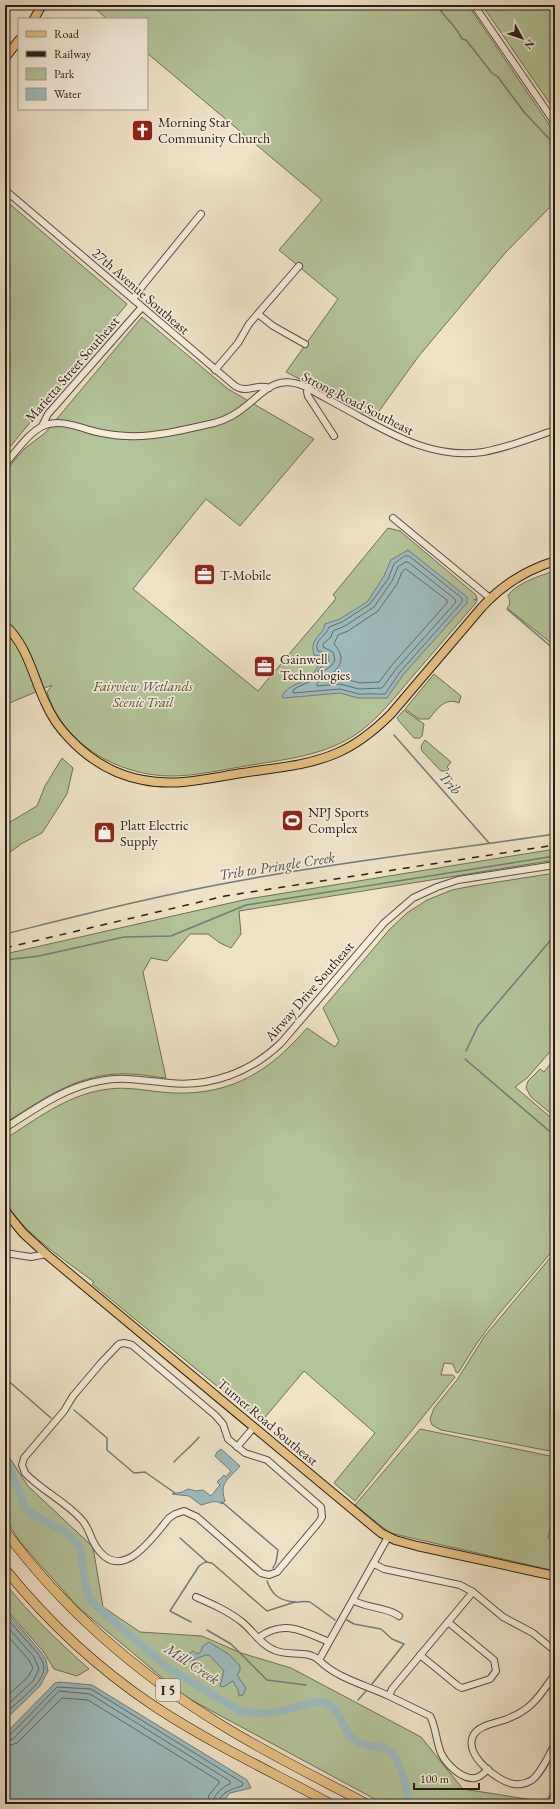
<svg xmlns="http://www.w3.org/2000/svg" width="560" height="1809" font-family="'EB Garamond',serif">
	<rect width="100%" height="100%" fill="#efe2c6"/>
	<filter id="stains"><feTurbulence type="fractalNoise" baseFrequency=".005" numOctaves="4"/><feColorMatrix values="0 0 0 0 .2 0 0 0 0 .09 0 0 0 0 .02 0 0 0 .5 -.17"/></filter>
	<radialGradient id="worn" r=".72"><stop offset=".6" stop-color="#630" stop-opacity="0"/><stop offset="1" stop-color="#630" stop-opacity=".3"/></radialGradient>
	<g fill="#b4c499" stroke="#6e7058">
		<polygon points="91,5 468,5 555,133 555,202 506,252 418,357 374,418 286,372 338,299 279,250 322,200 147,53 147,19 107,19"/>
		<polygon points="482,5 555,5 555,111"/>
		<polygon points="5,200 127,304 5,453"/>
		<path d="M142,317L228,389L314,439L240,526L206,499L133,589L258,691L334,601L336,598L333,595L388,528L400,531L476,595L477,601L475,604C454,628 433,653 412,677C395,697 379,718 358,733C326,755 288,759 252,765C225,769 198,776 171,776C119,776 62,744 47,692L52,685L5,705V472L24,449L45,433Z"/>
		<path d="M555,571V646L507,608C511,604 510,601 508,596C513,585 543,574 555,571Z"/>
		<path d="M434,674L461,696L459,703C445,697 437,709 429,719H419L405,709Z"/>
		<polygon points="404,710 424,724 422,736 420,738 414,738 399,721 397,718"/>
		<polygon points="425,740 451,762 447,767 449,769 447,771 441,771 422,751 421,746"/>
		<polygon points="62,758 73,768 67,794 42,833 21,844 5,856 5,825 37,806 45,786"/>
		<path d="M555,849V860L239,911L241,934L231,948L220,943L208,934H190L167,961L151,958L143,972L166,1078C149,1076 133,1073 117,1074C74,1076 40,1101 5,1123V954L248,899Z"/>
		<path d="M555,873V1046L527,1078L515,1087L555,1121V1248L498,1315L477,1343L458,1373L456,1372L453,1364L444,1363L441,1375H453L455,1377L355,1501L334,1483L375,1433L304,1371L261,1422L92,1284L94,1282C68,1262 19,1231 6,1201C3,1194 5,1150 5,1139C35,1120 66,1096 102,1090C128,1085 148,1092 174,1093C232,1095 270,1071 307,1028L335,1047L339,1041L323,1008L390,929L407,913L427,900L452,890L472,886Z"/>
		<polygon points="555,1058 555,1117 531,1097 526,1088 528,1081 540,1069 544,1072"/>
		<polygon points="555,1252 555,1452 441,1430 432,1425 430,1419 434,1408 457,1380 484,1337"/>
		<polygon points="420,1429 555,1457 555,1508 548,1538 555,1540 555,1571 390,1533 355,1505"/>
		<polygon points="5,1451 28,1486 93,1547 103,1607 140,1632 202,1636 241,1653 291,1668 421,1737 463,1789 546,1802 555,1786 555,1804 384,1804 184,1696 78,1607 20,1542 5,1518"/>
		<path d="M5,1583C30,1615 59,1642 89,1669L77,1676L54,1669L43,1651L5,1608Z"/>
	</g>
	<g fill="#9dbcbe" stroke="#6e7c7b">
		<path d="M408,550L467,597V603L403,675L387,698H358L340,693L284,698L282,697C288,682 304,685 312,675C318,668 316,666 326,659L325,657L314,655C309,637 322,638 325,624L340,619L368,601L384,576L391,560Z"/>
		<path d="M221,1449L240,1466C228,1480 219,1482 225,1501L222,1504C214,1499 210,1503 201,1505L189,1496L172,1494L182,1492L188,1489L196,1491L203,1490L211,1496L220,1485L217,1482L224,1475L226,1477L231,1471L215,1456L217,1452Z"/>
		<polygon points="5,1610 41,1652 46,1660 48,1671 40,1686 5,1720"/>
		<path d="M209,1642L230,1655L240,1666V1671L237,1675L246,1688L243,1695L239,1696L238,1690L233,1681L223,1687L220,1686L224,1671L209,1655C200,1655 194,1662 184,1662V1655L189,1654L193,1651L197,1654L201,1652L202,1647Z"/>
		<polygon points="60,1682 92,1685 247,1780 251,1788 230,1793 221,1804 167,1804 162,1802 140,1804 5,1804 5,1734 55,1683"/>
	</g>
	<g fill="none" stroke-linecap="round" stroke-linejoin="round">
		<g stroke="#626c6a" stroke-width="1">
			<path d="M405,556H409L462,598V602L400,672L385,694H359L340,689L293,693L294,689L313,680L320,668L329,661L328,654L318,651C313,640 326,637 329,627L342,622L370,604L388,579L394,564Z"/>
			<polygon points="406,562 408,562 455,599 456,602 396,669 382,688 359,689 340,684 317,686 317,684 324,671 332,665 335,660 333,652 323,647 323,644 331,637 333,631 345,626 374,607 392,581 398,567"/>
			<path d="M406,569L447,600V603L392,665L379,682L360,683L341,678H329V676C343,665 345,657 334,644L338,635L348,631L378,611L397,584L402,572Z"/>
			<path d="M5,1616L38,1654C41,1658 44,1664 44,1669C43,1684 15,1703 5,1714"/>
			<polyline points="5,1624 34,1657 39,1669 33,1681 5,1707"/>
			<polyline points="5,1633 29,1660 33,1668 28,1677 5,1698"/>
			<path d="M5,1736L10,1735L57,1687L91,1689L243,1783L242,1786C232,1789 220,1792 218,1804"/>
			<path d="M5,1741L13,1739L59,1691L90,1694L230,1781V1784C222,1787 213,1795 213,1804"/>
			<polyline points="5,1747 17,1743 62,1698 88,1700 219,1781 219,1783 209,1795 207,1804"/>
		</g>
		<g stroke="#6e7c7b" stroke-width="1.5">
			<path d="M437,5C444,18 456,25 462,39L466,40L492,73L498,77L524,112L555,145"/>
			<polyline points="474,600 477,599"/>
			<polyline points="507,609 555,650"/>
			<polyline points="394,735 489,843"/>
			<path d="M5,934C82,915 160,895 238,881C343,861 449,850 555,834"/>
			<polyline points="5,960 39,956 124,937 171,936 246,905 555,856"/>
			<polyline points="466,1051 478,1026 555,935"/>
			<polyline points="465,1059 555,1136"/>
			<polyline points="5,1378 51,1418"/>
			<polyline points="74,1410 107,1438 107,1450 134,1473 145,1472 175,1493"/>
			<path d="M174,1462C182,1453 191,1447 199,1437"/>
			<polyline points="222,1502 278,1550 276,1562 273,1568"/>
			<polyline points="180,1538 207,1562"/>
			<path d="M267,1581C272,1595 279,1600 294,1602C300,1603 304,1600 310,1602L335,1620"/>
			<polyline points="347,1620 354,1624 381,1629 392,1639 404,1644 372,1684"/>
			<polyline points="191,1622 170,1611 199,1566 205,1562 212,1563 267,1611 295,1602"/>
			<polyline points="207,1630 231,1644 267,1680 306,1685"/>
			<polyline points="358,1700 366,1691"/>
		</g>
		<path stroke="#9dbcbe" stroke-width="8" d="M5,1458L25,1507L32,1514L67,1533L80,1547L86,1587L89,1596L94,1604L165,1666L240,1711C257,1715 277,1713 294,1708C302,1706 310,1702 318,1702C339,1700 341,1728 353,1739C367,1752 384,1741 394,1755C402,1766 405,1790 411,1804"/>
		<defs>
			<g id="minor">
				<polyline points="474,5 555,123"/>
				<path d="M5,190L235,386C247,394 257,383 269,388"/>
				<polyline points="133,299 144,284 201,214"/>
				<polyline points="258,314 273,326 305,344"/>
				<polyline points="215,370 238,343 249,324 299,266"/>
				<polyline points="308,388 307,392 308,396 334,436"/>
				<polyline points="42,426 48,414 142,307"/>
				<path d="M5,464C16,452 28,433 43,426C60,418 80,428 97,432C135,441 167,434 205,425C217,423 228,419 238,412C262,396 272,373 304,386C323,397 341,406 360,417C398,438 437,459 483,452C507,448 531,438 555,430"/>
				<polyline points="393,518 490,598"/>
				<path d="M5,1128C35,1109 65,1087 100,1081C124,1076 146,1081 170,1083C211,1087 251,1072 281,1043L384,923L413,898L437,887L458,880L555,865"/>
				<polyline points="5,1253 31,1257 46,1254"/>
				<path d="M124,1343L132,1345L215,1415L223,1424L228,1439L245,1453L267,1460L321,1507L322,1517L319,1522L277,1572L269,1575L261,1573L197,1517L184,1511L175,1514L169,1518C153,1537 122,1584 97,1548C90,1539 90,1528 81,1519C65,1501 42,1491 25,1473L22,1465L24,1458L64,1411L73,1396L101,1363L119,1344Z"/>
				<polyline points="237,1447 254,1427"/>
				<path d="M388,1537L319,1660C336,1678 366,1685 389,1696"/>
				<polyline points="374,1564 384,1569 460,1585 473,1592"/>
				<path d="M196,1597C212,1604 228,1611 242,1622C253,1631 261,1645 274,1650C289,1657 306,1649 319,1660"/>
				<path d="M353,1600C367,1609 385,1606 399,1616"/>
				<path d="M258,1638C284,1619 303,1631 329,1642"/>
				<polyline points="420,1655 458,1686 462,1688 490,1679 496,1671 494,1660 448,1622"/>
				<path d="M555,1674C540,1695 533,1709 507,1719C497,1723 478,1725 473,1736C464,1755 498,1782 514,1784C520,1785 527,1783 532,1780C542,1772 549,1755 555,1744"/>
				<path d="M488,1769C484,1773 481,1777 475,1778C462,1780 446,1764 441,1753C436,1741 436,1727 430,1716L389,1696L392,1689L473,1592L503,1617L533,1633L555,1651"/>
			</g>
			<g id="major">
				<polyline points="34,19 42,5"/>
				<polyline points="5,58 19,40"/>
				<path d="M5,625C28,647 32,674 45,702C51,716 60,729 70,739C90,760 115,775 143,780C176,787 210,778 242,773C274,768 307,766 337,753C358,744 375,730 391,714L482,607C502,585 526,570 555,561"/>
				<polyline points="5,1211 23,1233 46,1254 381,1533 395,1540 417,1546 555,1576"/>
			</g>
			<g id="highway">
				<path d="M5,1531C63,1609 137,1673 220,1724C268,1754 318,1778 367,1804"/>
				<path d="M5,1569C48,1622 97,1668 154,1706C210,1743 272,1772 331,1804"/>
			</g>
		</defs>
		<use href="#minor" stroke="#594e42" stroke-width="8"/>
		<use href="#major" stroke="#271d16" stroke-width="10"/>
		<use href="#highway" stroke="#271d16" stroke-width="10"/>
		<use href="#minor" stroke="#f5ecda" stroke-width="6"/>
		<use href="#major" stroke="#e8c183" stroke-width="8"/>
		<use href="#highway" stroke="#e8c183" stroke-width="9"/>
		<polyline stroke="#271d16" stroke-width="1.5" stroke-dasharray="7 7" stroke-linecap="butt" points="5,948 225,896 555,845"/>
	</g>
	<defs>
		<symbol id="church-square" viewBox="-11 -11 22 22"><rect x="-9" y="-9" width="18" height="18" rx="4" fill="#8f2418" stroke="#f5ecda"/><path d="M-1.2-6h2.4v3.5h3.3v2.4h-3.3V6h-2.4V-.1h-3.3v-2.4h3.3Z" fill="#fff"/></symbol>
		<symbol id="office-square" viewBox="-11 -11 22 22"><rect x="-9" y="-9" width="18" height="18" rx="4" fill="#8f2418" stroke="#f5ecda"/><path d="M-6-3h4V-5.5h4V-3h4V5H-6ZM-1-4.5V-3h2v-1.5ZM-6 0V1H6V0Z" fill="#fff"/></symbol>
		<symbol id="stadium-square" viewBox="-11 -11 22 22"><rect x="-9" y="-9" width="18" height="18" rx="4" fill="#8f2418" stroke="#f5ecda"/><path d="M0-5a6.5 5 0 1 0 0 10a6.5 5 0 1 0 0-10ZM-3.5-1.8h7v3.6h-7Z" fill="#fff"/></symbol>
		<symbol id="shop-square" viewBox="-11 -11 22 22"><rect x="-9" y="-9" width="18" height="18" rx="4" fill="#8f2418" stroke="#f5ecda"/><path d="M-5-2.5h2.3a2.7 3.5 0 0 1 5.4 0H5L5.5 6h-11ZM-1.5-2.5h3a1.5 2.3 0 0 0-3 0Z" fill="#fff"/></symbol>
	</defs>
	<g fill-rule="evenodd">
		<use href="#church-square" x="130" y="118" width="25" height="25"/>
		<use href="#office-square" x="192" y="562" width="25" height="25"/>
		<use href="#office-square" x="252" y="654" width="25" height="25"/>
		<use href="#stadium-square" x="280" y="808" width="25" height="25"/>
		<use href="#shop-square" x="92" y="820" width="25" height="25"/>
	</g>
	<g text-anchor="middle" stroke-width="3.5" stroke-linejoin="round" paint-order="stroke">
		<rect fill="#f5ecda" stroke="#655b51" stroke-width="1" x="156" y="1679" width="24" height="22" rx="3"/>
		<g font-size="13" font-weight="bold" fill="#271d16">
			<text x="168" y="1695">I 5</text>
		</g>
		<g font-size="14" fill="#271d16" stroke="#f5ecda" text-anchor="start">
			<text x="158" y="127">Morning Star<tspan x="158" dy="16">Community Church</tspan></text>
			<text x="220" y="580">T-Mobile</text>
			<text x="280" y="664">Gainwell<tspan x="280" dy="16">Technologies</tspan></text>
			<text x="308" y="817">NPJ Sports<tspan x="308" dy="16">Complex</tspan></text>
			<text x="120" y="830">Platt Electric<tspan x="120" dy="16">Supply</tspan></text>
		</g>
		<g font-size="14" fill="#271d16" stroke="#f5ecda">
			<text transform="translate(141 291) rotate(41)" y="5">27th Avenue Southeast</text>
			<text transform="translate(72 369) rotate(-49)" y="5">Marietta Street Southeast</text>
			<text transform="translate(358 403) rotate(27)" y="5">Strong Road Southeast</text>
			<text transform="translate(309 991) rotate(-49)" y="5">Airway Drive Southeast</text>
			<text transform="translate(268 1422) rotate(40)" y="5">Turner Road Southeast</text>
		</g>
		<g font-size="14" font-style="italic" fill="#514f3d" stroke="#f5ecda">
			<text x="143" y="691">Fairview Wetlands<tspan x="143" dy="16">Scenic Trail</tspan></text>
		</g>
		<g font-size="15" font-style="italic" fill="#4a4d48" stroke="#f5ecda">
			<text transform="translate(450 783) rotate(49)" y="5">Trib</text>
			<text transform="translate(277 866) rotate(-9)" y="5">Trib to Pringle Creek</text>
			<text transform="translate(192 1664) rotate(33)" y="5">Mill Creek</text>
		</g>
	</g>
	<rect width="560" height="1809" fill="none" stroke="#efe2c6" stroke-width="20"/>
	<rect x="6" y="6" width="548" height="1797" fill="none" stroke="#271d16" stroke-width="2"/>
	<rect x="10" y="10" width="540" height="1789" fill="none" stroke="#271d16"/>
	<rect x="18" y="18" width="130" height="92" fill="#f5ecda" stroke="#a3998c"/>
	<rect x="26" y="31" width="20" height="6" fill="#e8c183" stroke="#a3998c"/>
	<text x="54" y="38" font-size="12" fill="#271d16">Road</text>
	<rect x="26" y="51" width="20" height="6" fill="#271d16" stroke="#a3998c"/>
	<text x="54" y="58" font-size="12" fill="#271d16">Railway</text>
	<rect x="26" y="68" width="20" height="12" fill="#b4c499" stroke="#a3998c"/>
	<text x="54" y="78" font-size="12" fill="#271d16">Park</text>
	<rect x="26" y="88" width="20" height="12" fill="#9dbcbe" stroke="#a3998c"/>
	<text x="54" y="98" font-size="12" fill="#271d16">Water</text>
	<g transform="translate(522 38) rotate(130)" stroke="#f5ecda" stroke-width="3" paint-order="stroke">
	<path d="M0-3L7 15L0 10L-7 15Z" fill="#271d16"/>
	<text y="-6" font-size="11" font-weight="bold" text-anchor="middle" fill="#271d16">N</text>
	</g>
	<path d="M414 1783v6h65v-6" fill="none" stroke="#271d16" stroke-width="2"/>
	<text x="420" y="1783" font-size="12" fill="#271d16" stroke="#f5ecda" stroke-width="3" paint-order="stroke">100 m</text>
	<rect width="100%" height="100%" filter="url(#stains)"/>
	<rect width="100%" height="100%" fill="url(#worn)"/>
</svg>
